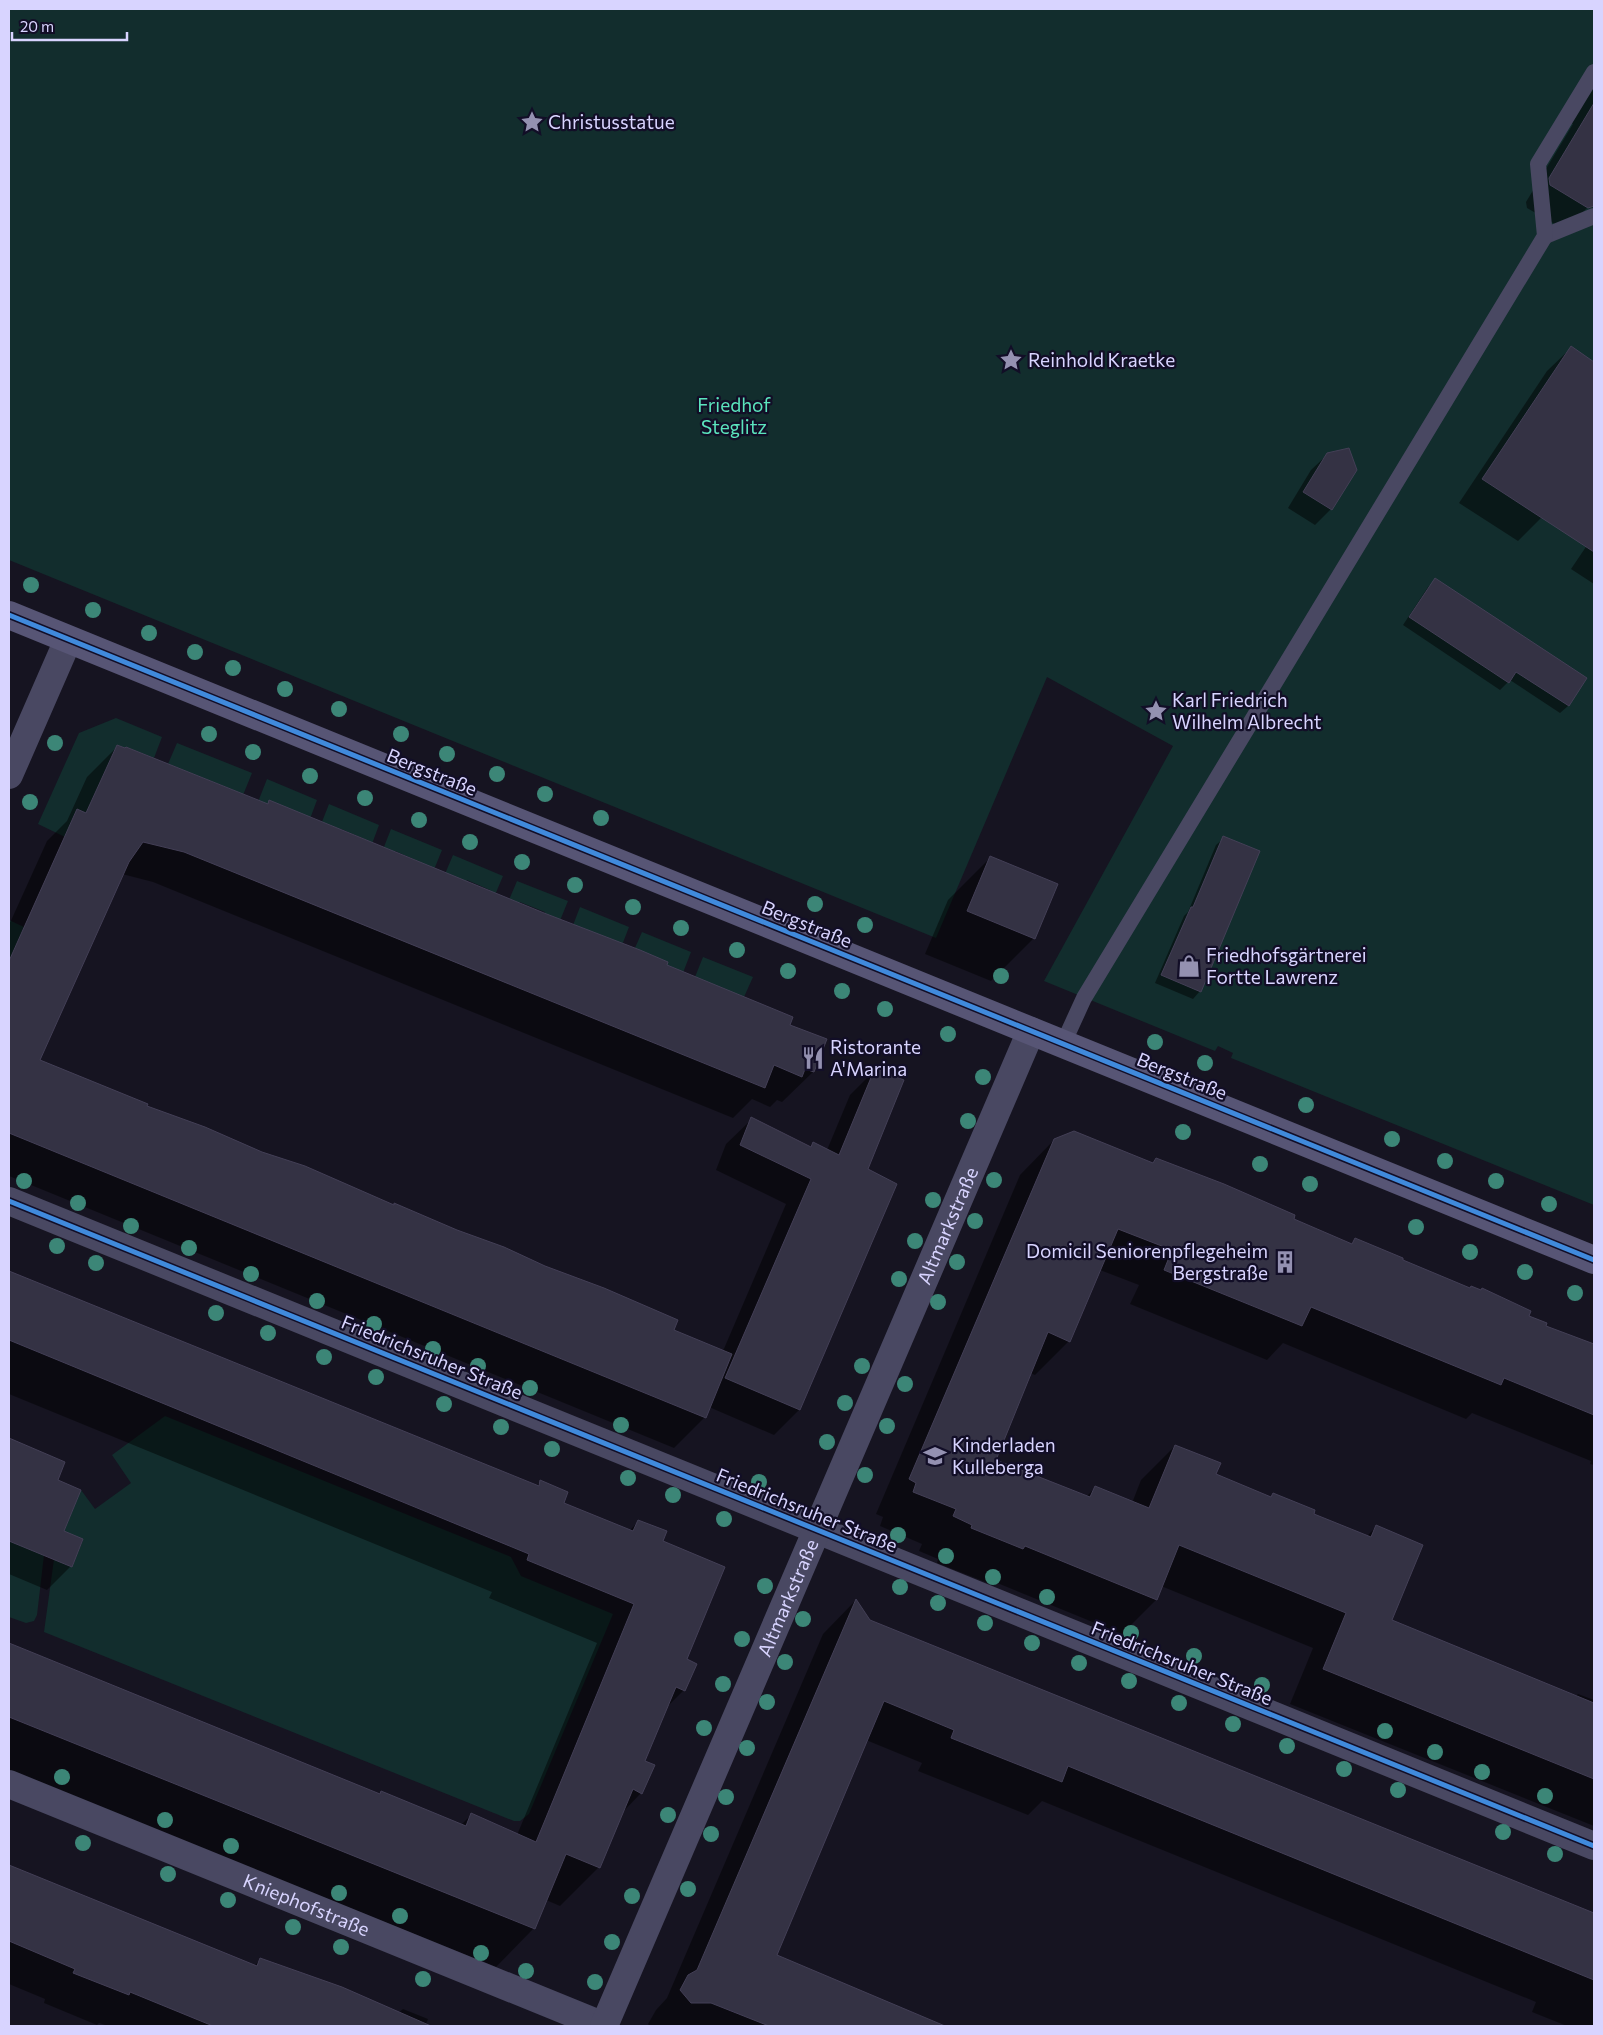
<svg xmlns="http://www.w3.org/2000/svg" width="1603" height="2035" font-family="Commissioner,sans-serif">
	<rect width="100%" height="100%" fill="#161421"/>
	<g fill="#122d2d">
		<polygon points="9,9 1594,9 1594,1205 1231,1058 1233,1053 1218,1046 1215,1051 1044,981 1173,746 1047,677 936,938 9,560"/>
		<polygon points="116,718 162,737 154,758 126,747 125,748 117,745 110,759 118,763 86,813 77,809 65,837 38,824 79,733"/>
		<polygon points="177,743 252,773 241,800 233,790 168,764"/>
		<polygon points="267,779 317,800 307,827 289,820 293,810 269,801 266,811 256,807"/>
		<polygon points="329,804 379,825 369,852 364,839 341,829 336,839 318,832"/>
		<polygon points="391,829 442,850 431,877 417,871 420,862 395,851 390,861 380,857"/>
		<polygon points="453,855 503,876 492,902 486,899 490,890 467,880 463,890 442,881"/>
		<polygon points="517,881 568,901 557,928 541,922 545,912 520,902 516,912 506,907"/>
		<polygon points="580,907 629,927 619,953 570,933"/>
		<polygon points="9,920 24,927 9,961"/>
		<polygon points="642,932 691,952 681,978 631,957"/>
		<polygon points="703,957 753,977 744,997 693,982"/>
		<polygon points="165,1416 511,1557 521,1576 613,1614 529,1814 520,1821 514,1821 44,1632 54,1559 72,1567 83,1540 64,1531 81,1490 95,1509 131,1483 112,1455"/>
		<polygon points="9,1541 44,1555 37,1615 34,1621 26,1623 9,1617"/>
	</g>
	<g fill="#0007">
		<polygon points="1594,73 1594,197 1589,206 1565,230 1527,208 1526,202 1573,124 1568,121"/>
		<polygon points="1571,348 1594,363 1594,438 1542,517 1518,541 1459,503 1547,371"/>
		<polygon points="1328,454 1356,470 1331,509 1315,525 1288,508 1311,470"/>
		<polygon points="1594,535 1594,584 1571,569"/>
		<polygon points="1436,580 1586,679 1568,706 1560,713 1510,680 1500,690 1403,625 1428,587"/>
		<polygon points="117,747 267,805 270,802 665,966 789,1025 826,1040 813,1072 782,1102 777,1100 770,1107 752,1099 733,1118 153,882 122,874 38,1061 145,1107 723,1351 786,1204 716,1170 726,1144 752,1119 809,1147 814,1143 827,1150 850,1095 875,1070 866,1170 896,1184 799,1410 774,1435 709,1407 705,1417 674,1448 9,1176 9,925 47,841 67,821 87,777"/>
		<polygon points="1224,838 1200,991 1193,999 1155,983 1184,916 1188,912 1216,845"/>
		<polygon points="991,857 1034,938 991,981 925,954 948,900"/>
		<polygon points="1054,1140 1152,1164 1156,1159 1351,1244 1355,1240 1527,1317 1594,1354 1594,1465 1590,1464 1591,1461 1472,1413 1466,1419 1283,1343 1267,1360 1130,1304 1139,1285 1100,1270 1069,1341 1035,1375 1030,1373 995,1460 1087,1496 1095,1488 1132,1503 1141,1480 1175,1446 1214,1475 1270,1498 1273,1495 1312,1514 1366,1537 1376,1527 1391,1621 1576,1696 1578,1694 1594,1700 1594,1826 1290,1704 1313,1648 1161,1586 1156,1600 1122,1634 990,1580 988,1583 937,1563 938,1559 919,1551 922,1544 880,1526 883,1517 876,1514 1020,1175"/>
		<polygon points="9,1272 536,1486 541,1482 562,1504 629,1531 638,1522 662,1542 685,1660 684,1690 665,1709 643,1761 641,1793 622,1813 599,1867 560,1906 546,1900 534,1928 496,1967 9,1771 9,1643 380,1795 461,1825 471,1815 517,1835 597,1643 489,1598 492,1592 9,1394"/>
		<polygon points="9,1439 64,1462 56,1480 62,1532 71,1566 47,1590 9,1574"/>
		<polygon points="855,1601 869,1621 1517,1884 1594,1913 1594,2026 1567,2026 1532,2012 1536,2002 1042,1801 1028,1815 918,1771 922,1763 866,1740 775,1955 809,1971 945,2026 650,2026 648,2024 656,2010 667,1998 823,1634"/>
		<polygon points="9,1866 254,1966 261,1959 398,2013 403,2009 428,2019 426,2024 431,2026 108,2026 99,2023 97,2025 44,2003 45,1999 9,1984"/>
	</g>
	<g fill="#343244" stroke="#433f56">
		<polygon points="1594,103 1594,206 1588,208 1550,185 1549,178"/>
		<polygon points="1571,346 1594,362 1594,552 1482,479"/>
		<polygon points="1349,448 1357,470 1332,510 1303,492 1327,453"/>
		<polygon points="1435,578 1587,678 1569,706 1516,672 1509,683 1409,617"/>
		<polygon points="117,745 125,748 126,747 268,804 269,800 544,913 640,950 668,962 667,965 793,1017 790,1025 827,1039 814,1072 805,1069 802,1077 774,1065 765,1088 184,852 143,842 129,862 40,1060 148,1104 147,1106 205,1127 262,1152 305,1166 394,1205 394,1203 457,1230 504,1247 545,1266 604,1288 678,1320 674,1330 732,1354 706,1418 9,1133 9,961 77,809 86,813"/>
		<polygon points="1223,836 1260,851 1201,992 1161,975 1191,907 1193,907"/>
		<polygon points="990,856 1058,884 1035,939 967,911"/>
		<polygon points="875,1068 904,1080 868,1169 897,1184 800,1410 725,1378 811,1179 740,1145 751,1117 811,1147 813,1142 839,1155"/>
		<polygon points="1074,1131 1153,1163 1156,1158 1224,1184 1295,1215 1294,1219 1352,1244 1355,1238 1403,1258 1403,1260 1470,1288 1471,1286 1481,1290 1482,1288 1531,1311 1529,1316 1547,1323 1546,1326 1594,1344 1594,1415 1504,1378 1501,1385 1311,1307 1302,1326 1164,1270 1172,1250 1118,1229 1070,1342 1048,1332 996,1460 1090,1497 1095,1486 1149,1508 1175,1445 1221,1463 1216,1474 1271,1497 1273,1493 1315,1510 1314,1514 1371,1537 1376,1525 1423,1545 1392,1620 1594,1703 1594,1779 1323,1669 1346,1613 1179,1545 1157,1600 1025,1546 1023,1549 971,1528 972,1525 953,1516 956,1509 913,1492 916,1483 909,1479 1054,1139"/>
		<polygon points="9,1271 539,1486 540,1480 568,1492 564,1503 633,1531 638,1520 667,1531 663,1541 725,1567 687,1659 697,1664 685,1691 676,1687 645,1761 655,1765 642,1794 633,1789 600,1868 566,1854 535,1929 9,1717 9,1643 380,1794 381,1791 466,1826 471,1813 536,1842 634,1604 527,1560 529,1554 9,1340"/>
		<polygon points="9,1438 65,1462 58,1480 81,1490 64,1531 83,1539 72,1567 9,1541"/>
		<polygon points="856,1599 870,1620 1594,1913 1594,1980 1068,1766 1062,1782 951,1738 954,1730 884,1701 777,1955 945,2026 769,2026 711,2003 691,2003 680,1990 688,1975 697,1970"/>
		<polygon points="9,1865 257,1966 260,1958 342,1987 431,2026 213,2026 130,1992 129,1995 73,1973 75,1969 9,1941"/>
	</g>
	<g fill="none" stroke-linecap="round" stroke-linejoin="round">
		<g stroke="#494862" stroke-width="16">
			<polyline points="1545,236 1594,216"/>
			<polyline points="1063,1044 1084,998 1545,236 1538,164 1594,72"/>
		</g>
		<g stroke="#494862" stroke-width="28">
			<polyline points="9,775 68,640"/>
			<polyline points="9,1201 1594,1846"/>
			<path id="s1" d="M9,1784L604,2026"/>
			<path id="s2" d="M604,2026L1031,1031"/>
		</g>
		<polyline stroke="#575575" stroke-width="28" points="9,615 1594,1260"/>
		<defs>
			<g id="cycleway">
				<polyline points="9,615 1594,1260"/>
				<polyline points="9,1201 1594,1846"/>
			</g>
		</defs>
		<use href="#cycleway" stroke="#120e27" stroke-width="8"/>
		<use href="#cycleway" stroke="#408adc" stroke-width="5"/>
	</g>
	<g fill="#3c8677">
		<circle cx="31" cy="585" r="8"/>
		<circle cx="93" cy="610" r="8"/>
		<circle cx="149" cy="633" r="8"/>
		<circle cx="195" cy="652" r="8"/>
		<circle cx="233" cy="668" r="8"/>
		<circle cx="285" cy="689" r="8"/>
		<circle cx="339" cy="709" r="8"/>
		<circle cx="209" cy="734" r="8"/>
		<circle cx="401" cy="734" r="8"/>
		<circle cx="55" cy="743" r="8"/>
		<circle cx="253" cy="752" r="8"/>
		<circle cx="447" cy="754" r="8"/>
		<circle cx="497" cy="774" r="8"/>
		<circle cx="310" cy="776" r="8"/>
		<circle cx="545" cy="794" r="8"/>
		<circle cx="365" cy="798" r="8"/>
		<circle cx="30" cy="802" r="8"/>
		<circle cx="601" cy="818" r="8"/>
		<circle cx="419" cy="820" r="8"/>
		<circle cx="470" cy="842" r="8"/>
		<circle cx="522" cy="862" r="8"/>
		<circle cx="575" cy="885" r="8"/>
		<circle cx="815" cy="904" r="8"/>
		<circle cx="633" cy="907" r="8"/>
		<circle cx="865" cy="925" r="8"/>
		<circle cx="681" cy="928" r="8"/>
		<circle cx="737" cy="950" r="8"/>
		<circle cx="788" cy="971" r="8"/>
		<circle cx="1001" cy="976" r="8"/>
		<circle cx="842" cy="991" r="8"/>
		<circle cx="885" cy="1009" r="8"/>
		<circle cx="948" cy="1034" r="8"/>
		<circle cx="1155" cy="1042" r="8"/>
		<circle cx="1205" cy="1063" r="8"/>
		<circle cx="983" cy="1077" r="8"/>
		<circle cx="1306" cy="1105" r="8"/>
		<circle cx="968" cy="1121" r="8"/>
		<circle cx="1183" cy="1132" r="8"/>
		<circle cx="1392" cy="1139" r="8"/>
		<circle cx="1445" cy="1161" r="8"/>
		<circle cx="1260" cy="1164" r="8"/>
		<circle cx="994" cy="1180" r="8"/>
		<circle cx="24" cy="1181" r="8"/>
		<circle cx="1496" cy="1181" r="8"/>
		<circle cx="1310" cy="1184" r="8"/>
		<circle cx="933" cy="1200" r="8"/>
		<circle cx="78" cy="1203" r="8"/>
		<circle cx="1549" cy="1204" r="8"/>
		<circle cx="975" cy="1221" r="8"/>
		<circle cx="131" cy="1226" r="8"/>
		<circle cx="1416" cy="1227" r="8"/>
		<circle cx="915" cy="1241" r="8"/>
		<circle cx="57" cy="1246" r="8"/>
		<circle cx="189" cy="1248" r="8"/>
		<circle cx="1470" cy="1252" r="8"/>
		<circle cx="957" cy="1262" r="8"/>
		<circle cx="96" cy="1263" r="8"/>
		<circle cx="1525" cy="1272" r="8"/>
		<circle cx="251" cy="1274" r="8"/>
		<circle cx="899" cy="1279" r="8"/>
		<circle cx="1575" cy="1293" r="8"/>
		<circle cx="317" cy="1301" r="8"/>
		<circle cx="938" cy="1302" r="8"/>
		<circle cx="216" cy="1313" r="8"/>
		<circle cx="374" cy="1324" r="8"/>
		<circle cx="268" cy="1333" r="8"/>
		<circle cx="433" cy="1349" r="8"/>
		<circle cx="324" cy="1357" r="8"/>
		<circle cx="478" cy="1366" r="8"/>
		<circle cx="862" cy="1366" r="8"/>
		<circle cx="376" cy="1377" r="8"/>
		<circle cx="905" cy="1384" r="8"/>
		<circle cx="530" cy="1388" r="8"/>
		<circle cx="845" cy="1403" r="8"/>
		<circle cx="444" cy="1404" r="8"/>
		<circle cx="621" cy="1425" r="8"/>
		<circle cx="887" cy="1426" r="8"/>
		<circle cx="501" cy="1427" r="8"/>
		<circle cx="827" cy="1442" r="8"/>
		<circle cx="552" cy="1449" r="8"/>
		<circle cx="865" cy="1475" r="8"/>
		<circle cx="628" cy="1478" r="8"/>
		<circle cx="759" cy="1482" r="8"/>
		<circle cx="673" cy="1495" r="8"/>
		<circle cx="724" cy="1519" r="8"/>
		<circle cx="898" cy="1535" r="8"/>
		<circle cx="946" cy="1556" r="8"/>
		<circle cx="993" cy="1577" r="8"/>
		<circle cx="765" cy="1586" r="8"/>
		<circle cx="900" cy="1587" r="8"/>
		<circle cx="1047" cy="1597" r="8"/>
		<circle cx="938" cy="1603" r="8"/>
		<circle cx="803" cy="1619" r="8"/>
		<circle cx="985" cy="1623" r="8"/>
		<circle cx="1131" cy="1633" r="8"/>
		<circle cx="742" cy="1639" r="8"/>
		<circle cx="1032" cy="1643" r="8"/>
		<circle cx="1194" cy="1656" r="8"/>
		<circle cx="785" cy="1662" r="8"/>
		<circle cx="1079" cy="1663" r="8"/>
		<circle cx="1129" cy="1681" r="8"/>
		<circle cx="723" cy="1684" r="8"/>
		<circle cx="1262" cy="1685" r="8"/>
		<circle cx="767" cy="1702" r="8"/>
		<circle cx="1179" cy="1703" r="8"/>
		<circle cx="1233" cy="1724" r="8"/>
		<circle cx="704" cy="1728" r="8"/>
		<circle cx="1385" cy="1731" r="8"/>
		<circle cx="1287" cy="1746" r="8"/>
		<circle cx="747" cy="1748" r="8"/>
		<circle cx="1435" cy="1752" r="8"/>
		<circle cx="1344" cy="1769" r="8"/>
		<circle cx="1482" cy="1772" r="8"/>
		<circle cx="62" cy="1777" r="8"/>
		<circle cx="1398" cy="1790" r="8"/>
		<circle cx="1545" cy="1796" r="8"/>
		<circle cx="726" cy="1797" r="8"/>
		<circle cx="668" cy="1815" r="8"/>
		<circle cx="165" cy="1820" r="8"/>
		<circle cx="1503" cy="1832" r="8"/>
		<circle cx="711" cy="1834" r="8"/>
		<circle cx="83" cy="1843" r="8"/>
		<circle cx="231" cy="1846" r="8"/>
		<circle cx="1555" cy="1854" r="8"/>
		<circle cx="168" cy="1874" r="8"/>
		<circle cx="688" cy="1889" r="8"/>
		<circle cx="339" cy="1893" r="8"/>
		<circle cx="632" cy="1896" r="8"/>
		<circle cx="228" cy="1900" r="8"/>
		<circle cx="400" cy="1916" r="8"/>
		<circle cx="293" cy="1927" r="8"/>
		<circle cx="612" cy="1942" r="8"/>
		<circle cx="341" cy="1947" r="8"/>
		<circle cx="481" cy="1953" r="8"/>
		<circle cx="526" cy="1971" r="8"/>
		<circle cx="423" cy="1979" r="8"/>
		<circle cx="595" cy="1982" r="8"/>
	</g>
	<defs>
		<symbol id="sight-bare" viewBox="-9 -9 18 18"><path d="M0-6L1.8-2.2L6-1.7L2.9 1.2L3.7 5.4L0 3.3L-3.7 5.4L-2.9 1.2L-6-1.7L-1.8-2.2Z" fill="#9491b1" stroke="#120e27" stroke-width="2.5" paint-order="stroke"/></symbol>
		<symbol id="shop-bare" viewBox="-9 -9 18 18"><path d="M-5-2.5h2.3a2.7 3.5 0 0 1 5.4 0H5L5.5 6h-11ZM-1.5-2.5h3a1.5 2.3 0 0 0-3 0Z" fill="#9491b1" stroke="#120e27" stroke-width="2.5" paint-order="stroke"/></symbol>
		<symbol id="restaurant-bare" viewBox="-9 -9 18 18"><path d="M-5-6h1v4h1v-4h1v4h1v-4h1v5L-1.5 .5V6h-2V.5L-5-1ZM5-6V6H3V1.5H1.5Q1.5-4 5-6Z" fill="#9491b1" stroke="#120e27" stroke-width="2.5" paint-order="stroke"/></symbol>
		<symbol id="building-bare" viewBox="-9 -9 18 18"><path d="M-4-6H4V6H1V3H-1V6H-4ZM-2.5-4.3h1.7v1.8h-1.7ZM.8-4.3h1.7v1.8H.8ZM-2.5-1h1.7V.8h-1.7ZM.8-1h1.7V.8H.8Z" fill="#9491b1" stroke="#120e27" stroke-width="2.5" paint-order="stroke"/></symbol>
		<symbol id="school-bare" viewBox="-9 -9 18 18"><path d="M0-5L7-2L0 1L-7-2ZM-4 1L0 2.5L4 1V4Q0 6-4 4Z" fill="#9491b1" stroke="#120e27" stroke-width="2.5" paint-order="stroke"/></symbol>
	</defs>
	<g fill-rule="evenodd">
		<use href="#sight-bare" x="516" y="106" width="32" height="32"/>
		<use href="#sight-bare" x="995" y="344" width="32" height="32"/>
		<use href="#sight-bare" x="1140" y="695" width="32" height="32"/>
		<use href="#shop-bare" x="1173" y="950" width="32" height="32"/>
		<use href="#restaurant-bare" x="797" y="1042" width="32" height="32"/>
		<use href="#building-bare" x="1269" y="1246" width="32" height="32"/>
		<use href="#school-bare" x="919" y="1440" width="32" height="32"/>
	</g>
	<g text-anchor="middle" stroke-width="4.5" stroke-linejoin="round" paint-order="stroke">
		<g font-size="19" fill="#d8d4ff" stroke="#120e27" text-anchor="start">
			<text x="548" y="129">Christusstatue</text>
			<text x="1028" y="367">Reinhold Kraetke</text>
			<text x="1172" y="707">Karl Friedrich<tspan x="1172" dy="22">Wilhelm Albrecht</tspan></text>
			<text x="1206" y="962">Friedhofsgärtnerei<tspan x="1206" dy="22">Fortte Lawrenz</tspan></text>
			<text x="830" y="1054">Ristorante<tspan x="830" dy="22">A'Marina</tspan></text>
			<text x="1268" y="1258" text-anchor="end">Domicil Seniorenpflegeheim<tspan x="1268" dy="22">Bergstraße</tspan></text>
			<text x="952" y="1452">Kinderladen<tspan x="952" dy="22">Kulleberga</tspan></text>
		</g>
		<g font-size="19" fill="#5be4bd" stroke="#120e27">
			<text x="734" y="412">Friedhof<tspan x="734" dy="22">Steglitz</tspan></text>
		</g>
		<g font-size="19" fill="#d8d4ff" stroke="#120e27">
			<text transform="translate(432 772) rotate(22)" y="7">Bergstraße</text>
			<text transform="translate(807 924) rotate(22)" y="7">Bergstraße</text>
			<text transform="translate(1182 1076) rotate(22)" y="7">Bergstraße</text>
			<text dy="7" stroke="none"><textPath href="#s2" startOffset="871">Altmarkstraße</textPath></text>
			<text transform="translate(432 1357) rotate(22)" y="7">Friedrichsruher Straße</text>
			<text transform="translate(807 1510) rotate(22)" y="7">Friedrichsruher Straße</text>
			<text dy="7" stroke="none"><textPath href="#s2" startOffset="466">Altmarkstraße</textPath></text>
			<text transform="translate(1182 1663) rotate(22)" y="7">Friedrichsruher Straße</text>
			<text dy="7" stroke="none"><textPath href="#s1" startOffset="321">Kniephofstraße</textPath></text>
		</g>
	</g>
	<rect width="1603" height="2035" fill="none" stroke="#d8d4ff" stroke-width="20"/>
	<path d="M12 32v8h115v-8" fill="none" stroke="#d8d4ff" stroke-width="2.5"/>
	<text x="20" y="32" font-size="15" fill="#d8d4ff" stroke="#120e27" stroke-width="4" paint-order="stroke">20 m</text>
</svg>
